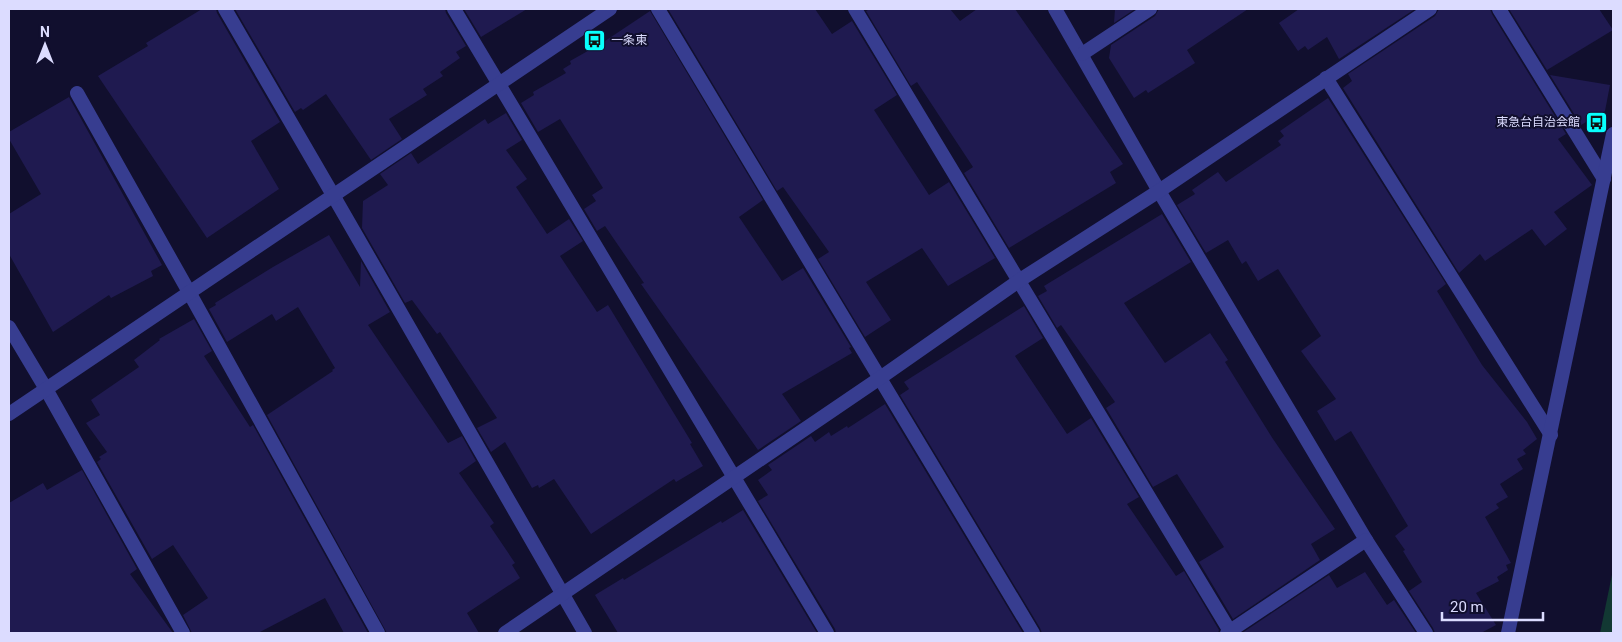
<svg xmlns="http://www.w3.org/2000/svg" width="1622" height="642" font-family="Roboto,'Noto Sans JP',sans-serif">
	<rect width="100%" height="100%" fill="#110f2e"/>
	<polygon fill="#123833" points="1613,570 1613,633 1600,633"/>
	<g fill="#1f1a50">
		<polygon points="202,9 216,9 217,13 280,122 251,141 279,189 207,238 98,76 148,46 146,43"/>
		<polygon points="235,9 445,9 446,13 466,46 456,52 460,58 440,72 443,76 423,89 427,95 389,119 402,139 371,160 326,94 303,110 301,108 295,112"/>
		<polygon points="464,9 527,9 481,37"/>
		<polygon points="668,9 815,9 832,34 852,21 897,95 874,110 929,195 949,182 995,258 948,286 922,248 866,282 891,320 865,337 818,259 829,252 783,187 777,191"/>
		<polygon points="870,9 950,9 960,21 977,9 1015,9 1123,164 1110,172 1116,183 1009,248 964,173 973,167 917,82 911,86 866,11"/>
		<polygon points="1115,9 1135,9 1114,23"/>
		<polygon points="1159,9 1248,9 1187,50 1195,63 1148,93 1146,90 1134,98 1109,58 1111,45 1155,16"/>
		<polygon points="1299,9 1415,9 1339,59 1327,37 1308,50 1305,46 1298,51 1279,23"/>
		<polygon points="1439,9 1490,9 1492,14 1566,134 1558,139 1592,185 1554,212 1567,229 1545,246 1532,229 1485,261 1480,254 1459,273 1343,88 1352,81 1348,74 1435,16"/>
		<polygon points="1509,9 1599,9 1613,30 1547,70"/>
		<polygon points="650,11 763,200 739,217 782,281 803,268 851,347 849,348 852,353 782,394 801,421 758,450 641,284 644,283 605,226 597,231 584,209 596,201 592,195 603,188 560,119 538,132 521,103 534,95 533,92 566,73 563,69 571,64 570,61 602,43"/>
		<polygon points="1550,75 1610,85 1605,111 1581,125"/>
		<polygon points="69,97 162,265 151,271 153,276 111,298 109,295 53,332 9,254 9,214 41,194 9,139 9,132"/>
		<polygon points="1328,98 1446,284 1437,291 1482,365 1527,422 1537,439 1523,450 1526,454 1517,459 1523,469 1500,484 1508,497 1496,504 1499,508 1485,517 1511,563 1506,565 1508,570 1497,577 1499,581 1476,593 1496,625 1481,633 1435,633 1433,628 1409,591 1422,582 1403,551 1405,550 1395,536 1408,526 1351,431 1335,441 1317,411 1336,399 1301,351 1321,336 1278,269 1258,281 1246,261 1242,264 1228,240 1206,253 1177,205 1195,194 1192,190 1218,172 1226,182 1281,145 1278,141 1284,136 1280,131"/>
		<polygon points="506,113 522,140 506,150 527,179 516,187 547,234 569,219 583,241 560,256 597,312 608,305 692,443 690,444 703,466 676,482 674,479 591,534 554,479 539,488 538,485 532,488 505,442 491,452 477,428 497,418 440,332 437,334 412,300 405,303 362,228 363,201 388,185 380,174 411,153 418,164 485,119 488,124"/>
		<polygon points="1162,214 1191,262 1124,303 1165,363 1210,333 1228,360 1225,362 1273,439 1335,529 1311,544 1320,560 1233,619 1199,562 1224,547 1177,474 1153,487 1106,408 1115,402 1061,325 1057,328 1038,296 1047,291 1044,286"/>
		<polygon points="329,235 360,287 361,261 390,312 368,325 448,443 462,436 476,461 459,473 494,523 490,526 515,563 512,565 520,578 467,613 479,633 387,633 267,415 333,371 332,370 335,368 298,307 276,321 272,314 227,342 209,309 216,305 215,303 273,267"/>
		<polygon points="1024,306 1043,338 1015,356 1067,434 1091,418 1139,497 1127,504 1176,576 1184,571 1219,630 1218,633 1042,633 1040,628 900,395 909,389 904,382"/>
		<polygon points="194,319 212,351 204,356 250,427 253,425 368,633 344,633 325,598 258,633 192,633 183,615 208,598 173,545 152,559 97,462 101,459 99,457 107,452 86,423 100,415 91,400 139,367 134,360 160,340 159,339"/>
		<polygon points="885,404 1023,633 836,633 835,629 758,501 768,495 758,480 772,470 768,465 811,436 815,442 829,432 831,436 847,426 848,428"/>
		<polygon points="82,470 137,569 130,574 173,633 9,633 9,503 43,483 47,490"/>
		<polygon points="743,510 817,633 618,633 595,595 623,578 624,580 721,521 722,523"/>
		<polygon points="1365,572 1387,605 1394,600 1416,633 1242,633 1329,575 1337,588"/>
	</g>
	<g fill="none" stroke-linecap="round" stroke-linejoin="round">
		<g stroke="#373d90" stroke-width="14">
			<polyline points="225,9 333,195"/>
			<polyline points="77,93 189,292"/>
			<polyline points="9,327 46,389"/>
		</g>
		<g stroke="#373d90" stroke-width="14">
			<polyline points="454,9 827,633"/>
			<polyline points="658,9 1033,633"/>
			<polyline points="855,9 1231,633"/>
			<polyline points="1055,9 1159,191 1366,540 1426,633"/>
			<polyline points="1499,9 1604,179"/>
			<polyline points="1082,54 1150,9"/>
			<polyline points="1326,78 1551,435"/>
			<polyline points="333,195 585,633"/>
			<polyline points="189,292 378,633"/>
			<polyline points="46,389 183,633"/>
			<polyline points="9,414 610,9"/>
			<polyline points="505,633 880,378 1020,280 1159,191 1430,9"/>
			<polyline points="1227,633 1366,540"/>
			<polyline points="1508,633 1613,134"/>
		</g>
	</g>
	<defs>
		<symbol id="bus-square" viewBox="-11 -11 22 22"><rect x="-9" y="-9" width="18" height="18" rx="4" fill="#08fffd" stroke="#110f2e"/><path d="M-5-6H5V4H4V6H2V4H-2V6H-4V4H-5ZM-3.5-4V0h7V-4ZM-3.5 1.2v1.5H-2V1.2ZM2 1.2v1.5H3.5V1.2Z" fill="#111"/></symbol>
	</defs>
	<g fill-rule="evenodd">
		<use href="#bus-square" x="582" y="28" width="25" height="25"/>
		<use href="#bus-square" x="1584" y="110" width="25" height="25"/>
	</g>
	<g text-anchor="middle" stroke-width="4" stroke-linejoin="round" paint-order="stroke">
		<g font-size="12" fill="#dcdcff" stroke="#110f2e" text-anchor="start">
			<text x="611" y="44">一条東</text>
			<text x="1580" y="126" text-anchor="end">東急台自治会館</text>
		</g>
	</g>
	<rect width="1622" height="642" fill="none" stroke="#dcdcff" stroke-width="20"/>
	<g transform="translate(45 45)" stroke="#110f2e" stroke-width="4" paint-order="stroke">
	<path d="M0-4L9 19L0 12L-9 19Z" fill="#dcdcff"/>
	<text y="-8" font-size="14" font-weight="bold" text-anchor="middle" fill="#dcdcff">N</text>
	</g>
	<path d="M1442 612v8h101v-8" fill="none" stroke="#dcdcff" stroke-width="2.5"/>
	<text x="1450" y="612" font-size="15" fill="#dcdcff" stroke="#110f2e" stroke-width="4" paint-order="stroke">20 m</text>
</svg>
